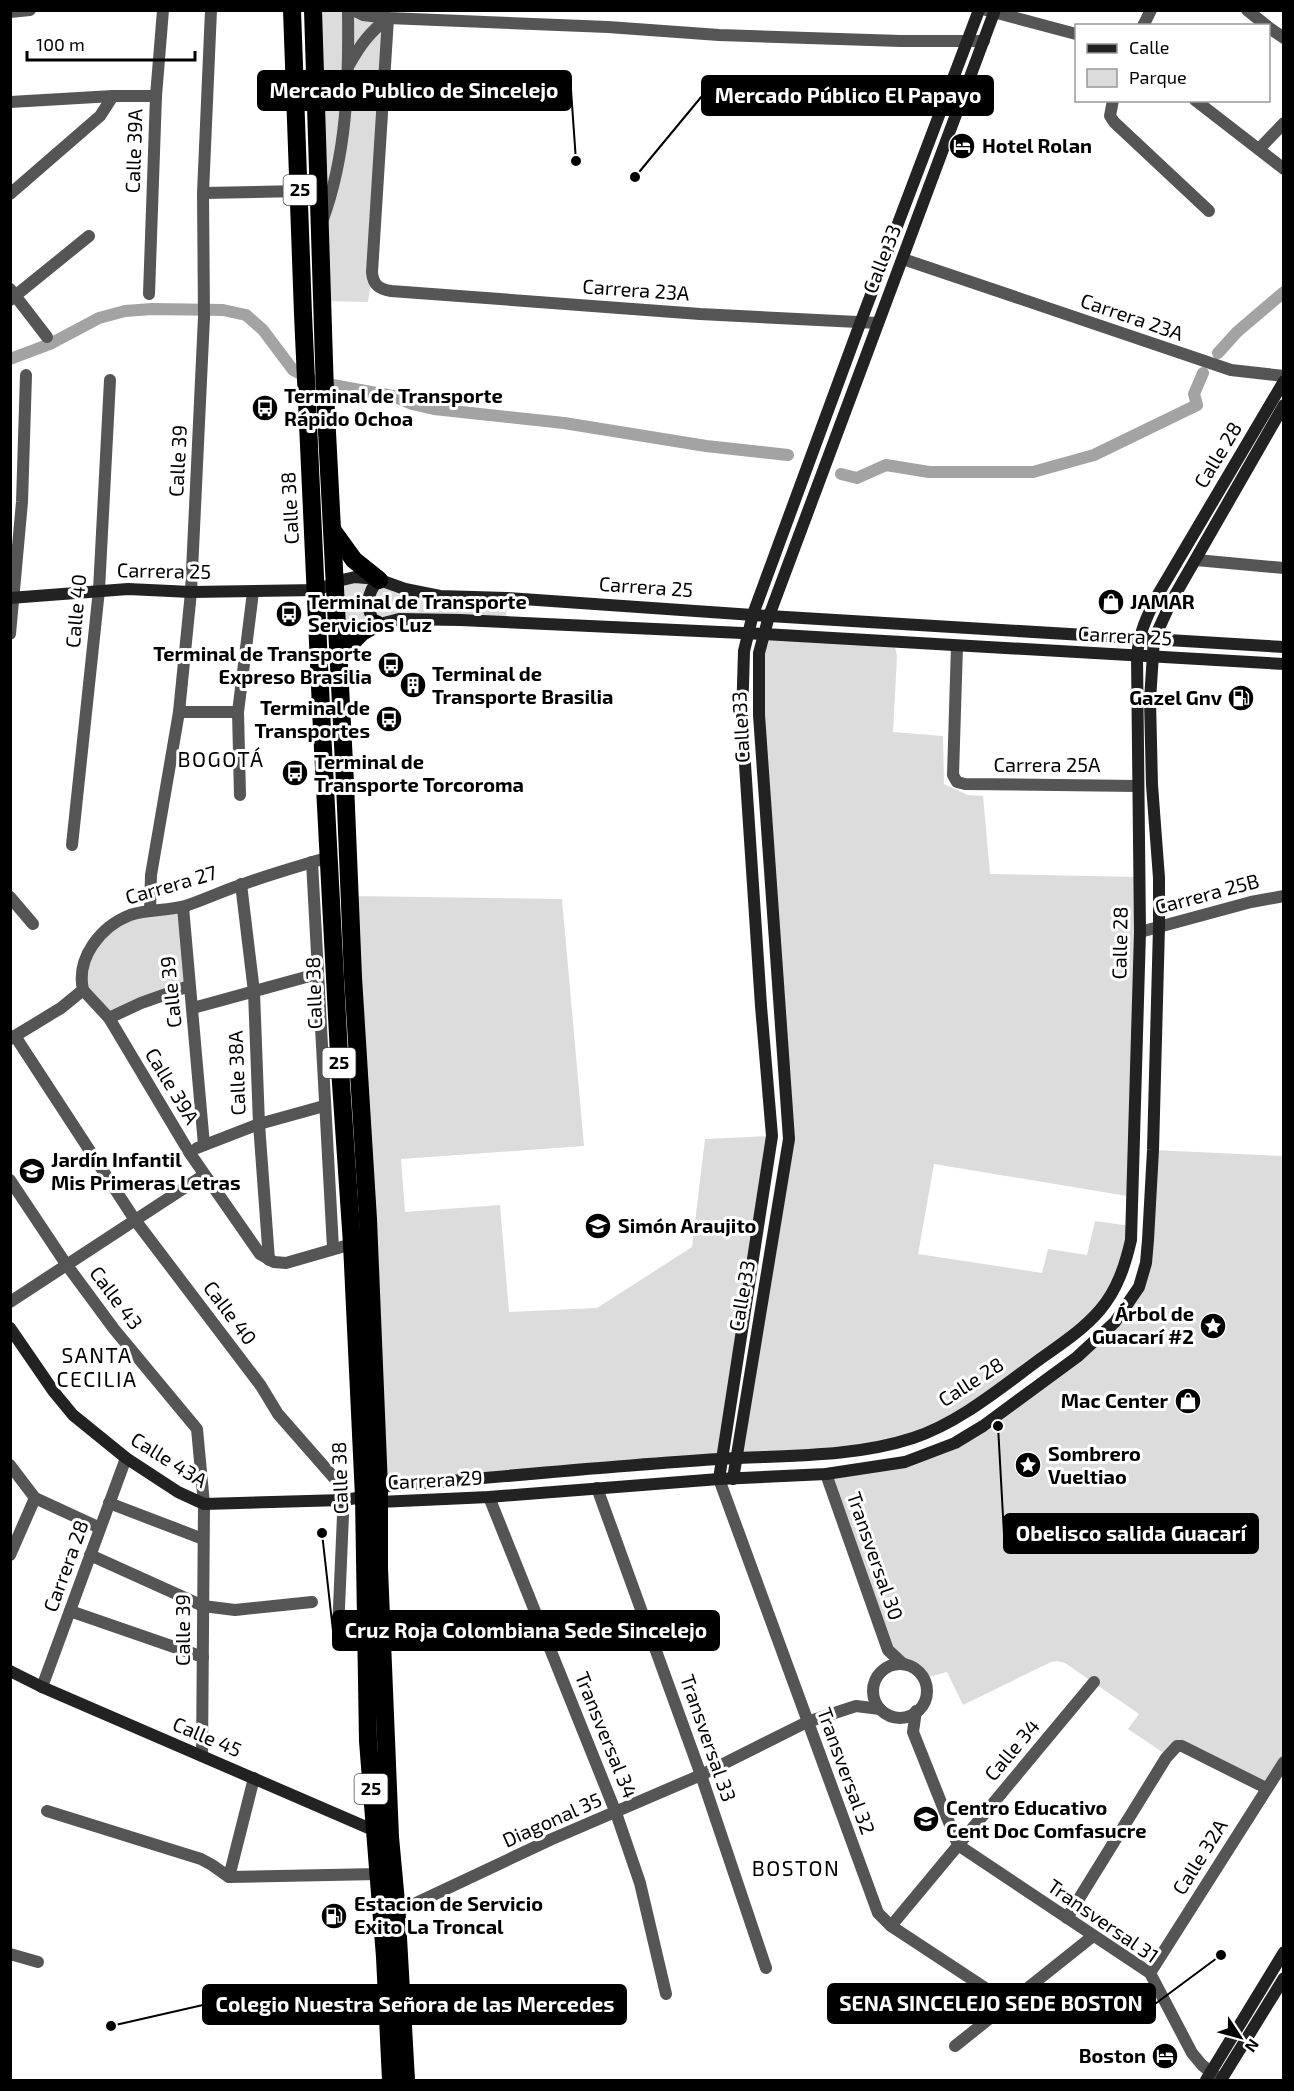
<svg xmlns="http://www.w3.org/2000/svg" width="1294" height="2091" font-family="'Exo 2',sans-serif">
	<rect width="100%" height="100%" fill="#fff"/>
	<g fill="#dcdcdc">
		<polygon points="313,11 353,11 388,18 372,272 368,302 322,301"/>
		<polygon points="335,577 405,589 507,598 506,623 460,620 337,627"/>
		<polygon points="764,634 894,642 897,656 893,732 943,736 944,784 968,795 983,796 990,874 1139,877 1133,1197 934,1164 918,1254 1042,1273 1048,1249 1087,1255 1095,1221 1131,1226 1126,1261 1100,1310 945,1423 882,1446 735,1459 789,1139 759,715"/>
		<polygon points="350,896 562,899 584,1146 401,1159 405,1212 500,1205 509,1312 597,1308 692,1247 705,1139 772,1136 721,1459 379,1487"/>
		<polygon points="183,907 189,986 109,1018 83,990 83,965 111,925"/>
		<path d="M1153,1150L1283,1156L1284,1762L1266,1788L1182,1746L1168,1756L1128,1729L1139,1714L1065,1663L1057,1661L1051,1662L963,1705L947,1672L925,1678C914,1667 900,1661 888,1650L826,1474L876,1467L955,1443L1077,1357L1139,1287Z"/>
	</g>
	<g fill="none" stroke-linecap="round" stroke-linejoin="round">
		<g stroke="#a3a3a3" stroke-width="12">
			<polyline points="1218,353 1237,332 1284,292"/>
			<polyline points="10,359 50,344 99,318 125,311 152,309 223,310 246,315 263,330 293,370 316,382 393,396 412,404 434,409 564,423 706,446 788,455"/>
			<polyline points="841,474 857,478 886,465 929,472 1033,472 1094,455 1197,405 1194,394 1203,373"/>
		</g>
		<g stroke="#555" stroke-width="12">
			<polyline points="353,10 363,15 388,18 608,27 719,35 901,41 984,41"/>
			<polyline points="986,10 1076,34"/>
			<polyline points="1247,10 1267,26"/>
			<polyline points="10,12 30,10"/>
			<path d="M388,18L372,272C373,285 379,289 391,291L700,314L878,323"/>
			<polyline points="1143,26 1151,10"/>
			<polyline points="1268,27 1284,38"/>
			<path d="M349,65C361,44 369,33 388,18"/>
			<polyline points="1113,100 1110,116 1114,122 1209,211"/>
			<polyline points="1195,100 1284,169"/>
			<polyline points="10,102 113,96 156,96"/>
			<polyline points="1259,149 1284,123"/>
			<polyline points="203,193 300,191"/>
			<polyline points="10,194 100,116 113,96"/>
			<path d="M322,222C347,155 349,81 348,10"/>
			<polyline points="903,259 1231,370 1284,376"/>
			<polyline points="10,289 47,337"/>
			<polyline points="149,294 156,96 163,10"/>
			<polyline points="10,300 89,236"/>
			<polyline points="1196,560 1284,568"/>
			<polyline points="10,634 22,502 26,375"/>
			<polyline points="957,646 953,775 957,782 965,784 1137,786"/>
			<polyline points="179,712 238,712"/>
			<polyline points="240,795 238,712 253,592"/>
			<polyline points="72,845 99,590 110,380"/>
			<polyline points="312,862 333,1248"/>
			<polyline points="241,884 254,992 259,1124 269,1260"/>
			<polyline points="10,897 33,924"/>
			<polyline points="183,907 204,1145"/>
			<polyline points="150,911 151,875 179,712 191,592 204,317 203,193 211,10"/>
			<polyline points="1140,932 1251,902 1284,896"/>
			<polyline points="83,990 109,1018 189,1152 260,1254 274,1262 286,1263 352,1244"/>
			<polyline points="193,1008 317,974"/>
			<polyline points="109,1018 141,1003 189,986"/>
			<polyline points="15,1036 135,1220 261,1386 278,1414 335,1479 344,1492 338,1631"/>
			<path d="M10,1039L61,1008L83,990C76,958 100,927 130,915C148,909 167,911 185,906C204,900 222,891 241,885C270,874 300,866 329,857"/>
			<polyline points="197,1148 259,1124 324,1106"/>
			<polyline points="10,1180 66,1264 114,1329 197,1429 204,1504 202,1756"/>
			<polyline points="10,1302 204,1175"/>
			<polyline points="10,1465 35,1498 100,1528"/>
			<polyline points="826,1474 888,1650 903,1664"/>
			<polyline points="719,1479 878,1913 891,1926 1008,2003"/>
			<polyline points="597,1488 701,1775 766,1968"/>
			<polyline points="489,1497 616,1813 640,1883 666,1994"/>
			<polyline points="109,1503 203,1539"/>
			<polyline points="10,1555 35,1498"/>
			<polyline points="90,1555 203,1606 235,1610 312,1602"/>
			<polyline points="70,1611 203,1657"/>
			<circle cx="900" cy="1691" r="27"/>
			<polyline points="42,1687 126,1458"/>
			<polyline points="916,1711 913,1732 958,1845 1150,1973 1192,2053 1202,2065 1218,2078"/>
			<polyline points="47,1811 201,1859 212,1865 229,1877 378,1874"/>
			<polyline points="229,1877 254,1778"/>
			<polyline points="397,1912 552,1839 701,1775 807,1722 856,1706 880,1709"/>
			<polyline points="1067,1918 1166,1758 1177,1746 1182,1746 1266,1788"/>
			<polyline points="891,1926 1094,1682"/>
			<polyline points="10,1954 38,1962"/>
			<polyline points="1150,1973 1284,1762"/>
			<polyline points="955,2046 1093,1936"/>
		</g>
		<g stroke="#222" stroke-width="12">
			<polyline points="10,598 128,589 191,592 317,590 342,580 355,577 377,579 405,589 440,596 507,598 769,616 1284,647"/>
			<path d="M376,624C365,610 366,592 379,580"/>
			<polyline points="318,628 337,627 361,629 399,619 460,620 764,634 1284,664"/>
			<path d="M10,1328L54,1392L73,1415L126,1458L178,1492L204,1504L343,1500L364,1497L379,1487C492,1478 606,1466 719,1459C783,1455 852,1458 913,1438C958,1423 998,1390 1036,1362C1058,1346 1082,1331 1100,1310C1117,1290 1125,1266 1131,1240L1140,932L1137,656C1139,633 1147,616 1157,596L1284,381"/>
			<polyline points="719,1479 772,1136 761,1006 742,719 744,651 753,614 861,321 979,10"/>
			<polyline points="733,1479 789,1139 759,715 759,653 769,616 995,10"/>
			<polyline points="373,1501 379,1502 489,1497 719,1479 826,1474 905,1462 955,1443 983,1426 1077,1357 1115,1322 1139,1287 1146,1263 1148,1240 1153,1150 1159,927 1159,878 1152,785 1150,700 1154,639 1171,602 1284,405"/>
			<polyline points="10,1671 42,1687 380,1833"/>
			<polyline points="1206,2080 1284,1952"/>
			<polyline points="1221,2080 1284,1978"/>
		</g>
		<g stroke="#000" stroke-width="18">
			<polyline points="292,10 303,314 322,730 339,1054 352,1244 364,1497 368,1741 385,1957 391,2080"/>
			<polyline points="313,10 325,393 345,783 353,977 368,1219 379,1487 379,1568 390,1837 396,1902 406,2080"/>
			<polyline points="333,531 354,560 379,580"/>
			<polyline points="339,655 362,632 376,624"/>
		</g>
	</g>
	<defs>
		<symbol id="hotel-disc" viewBox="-11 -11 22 22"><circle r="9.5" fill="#000" stroke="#fff"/><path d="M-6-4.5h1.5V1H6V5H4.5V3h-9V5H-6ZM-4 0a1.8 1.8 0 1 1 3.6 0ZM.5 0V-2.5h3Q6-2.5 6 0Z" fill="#fff"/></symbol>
		<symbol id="bus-disc" viewBox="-11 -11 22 22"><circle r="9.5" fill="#000" stroke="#fff"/><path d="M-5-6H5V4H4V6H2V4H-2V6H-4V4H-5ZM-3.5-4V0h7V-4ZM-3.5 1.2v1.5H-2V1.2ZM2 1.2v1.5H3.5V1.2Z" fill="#fff"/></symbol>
		<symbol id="shop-disc" viewBox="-11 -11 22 22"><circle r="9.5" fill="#000" stroke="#fff"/><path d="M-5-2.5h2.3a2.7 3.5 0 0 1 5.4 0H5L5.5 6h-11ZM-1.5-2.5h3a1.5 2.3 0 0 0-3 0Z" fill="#fff"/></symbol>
		<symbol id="building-disc" viewBox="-11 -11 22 22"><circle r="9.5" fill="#000" stroke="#fff"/><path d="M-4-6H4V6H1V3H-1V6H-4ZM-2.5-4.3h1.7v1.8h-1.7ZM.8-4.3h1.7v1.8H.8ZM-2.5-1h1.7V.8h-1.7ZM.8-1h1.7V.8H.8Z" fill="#fff"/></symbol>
		<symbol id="fuel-disc" viewBox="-11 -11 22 22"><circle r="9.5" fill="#000" stroke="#fff"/><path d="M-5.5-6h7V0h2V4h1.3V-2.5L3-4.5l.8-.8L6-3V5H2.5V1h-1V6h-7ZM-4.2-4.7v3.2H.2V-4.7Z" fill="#fff"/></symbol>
		<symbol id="school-disc" viewBox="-11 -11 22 22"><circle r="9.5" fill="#000" stroke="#fff"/><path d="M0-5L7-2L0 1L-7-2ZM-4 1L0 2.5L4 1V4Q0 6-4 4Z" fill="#fff"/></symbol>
		<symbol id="sight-disc" viewBox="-11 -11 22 22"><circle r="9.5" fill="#000" stroke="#fff"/><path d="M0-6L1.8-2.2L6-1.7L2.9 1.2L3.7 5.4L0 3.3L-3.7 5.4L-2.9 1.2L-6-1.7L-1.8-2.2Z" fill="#fff"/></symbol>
	</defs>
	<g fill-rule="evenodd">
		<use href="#hotel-disc" x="947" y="131" width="30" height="30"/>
		<use href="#bus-disc" x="250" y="393" width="30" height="30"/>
		<use href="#shop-disc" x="1096" y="587" width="30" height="30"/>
		<use href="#bus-disc" x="274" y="599" width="30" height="30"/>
		<use href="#bus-disc" x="376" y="650" width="30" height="30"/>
		<use href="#building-disc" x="398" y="670" width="30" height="30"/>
		<use href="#fuel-disc" x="1226" y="683" width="30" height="30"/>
		<use href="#bus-disc" x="374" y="704" width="30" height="30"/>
		<use href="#bus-disc" x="280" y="758" width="30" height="30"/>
		<use href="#school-disc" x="17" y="1156" width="30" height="30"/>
		<use href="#school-disc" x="583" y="1211" width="30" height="30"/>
		<use href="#sight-disc" x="1198" y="1311" width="30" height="30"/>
		<use href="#shop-disc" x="1173" y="1386" width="30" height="30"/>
		<use href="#sight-disc" x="1013" y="1450" width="30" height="30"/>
		<use href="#school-disc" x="911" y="1804" width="30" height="30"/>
		<use href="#fuel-disc" x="319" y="1901" width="30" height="30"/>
		<use href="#hotel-disc" x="1150" y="2041" width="30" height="30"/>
	</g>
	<g text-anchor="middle" stroke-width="6" stroke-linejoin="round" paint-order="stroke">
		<g fill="#fff" stroke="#4c4c4c" stroke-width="1.5">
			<rect x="283.5" y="175" width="33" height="30" rx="4.5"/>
			<rect x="322.5" y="1048" width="33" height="30" rx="4.5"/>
			<rect x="354.5" y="1774" width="33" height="30" rx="4.5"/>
		</g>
		<g font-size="18" font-weight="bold" fill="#000">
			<text x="300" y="196">25</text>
			<text x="339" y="1069">25</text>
			<text x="371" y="1795">25</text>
		</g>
		<g font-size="20" font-weight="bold" fill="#000" stroke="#fff" text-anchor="start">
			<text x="982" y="153">Hotel Rolan</text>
			<text x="284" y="403">Terminal de Transporte<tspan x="284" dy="23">Rápido Ochoa</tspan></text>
			<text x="308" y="609">Terminal de Transporte<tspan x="308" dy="23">Servicios Luz</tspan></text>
			<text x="1130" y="609">JAMAR</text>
			<text x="372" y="661" text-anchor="end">Terminal de Transporte<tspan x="372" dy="23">Expreso Brasilia</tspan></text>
			<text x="432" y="681">Terminal de<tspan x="432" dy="23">Transporte Brasilia</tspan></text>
			<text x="1222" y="705" text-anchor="end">Gazel Gnv</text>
			<text x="370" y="715" text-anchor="end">Terminal de<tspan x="370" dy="23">Transportes</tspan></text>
			<text x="314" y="769">Terminal de<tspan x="314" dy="23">Transporte Torcoroma</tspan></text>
			<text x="51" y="1167">Jardín Infantil<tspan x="51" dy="23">Mis Primeras Letras</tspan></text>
			<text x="618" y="1233">Simón Araujito</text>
			<text x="1194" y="1321" text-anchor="end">Árbol de<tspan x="1194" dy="23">Guacarí #2</tspan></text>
			<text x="1168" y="1408" text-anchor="end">Mac Center</text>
			<text x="1048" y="1461">Sombrero<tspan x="1048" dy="23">Vueltiao</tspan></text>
			<text x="946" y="1815">Centro Educativo<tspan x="946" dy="23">Cent Doc Comfasucre</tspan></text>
			<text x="354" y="1911">Estacion de Servicio<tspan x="354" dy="23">Exito La Troncal</tspan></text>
			<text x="1146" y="2063" text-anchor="end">Boston</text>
		</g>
		<g font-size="20" fill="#000" stroke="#fff">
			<text transform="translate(134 151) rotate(-88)" y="7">Calle 39A</text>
			<text transform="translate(882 259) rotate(-69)" y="7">Calle 33</text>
			<text transform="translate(636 290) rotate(4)" y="7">Carrera 23A</text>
			<text transform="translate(1132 317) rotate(19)" y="7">Carrera 23A</text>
			<text transform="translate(1218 455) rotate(-59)" y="7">Calle 28</text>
			<text transform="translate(178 461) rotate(-87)" y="7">Calle 39</text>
			<text transform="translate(290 508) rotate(-93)" y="7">Calle 38</text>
			<text transform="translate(164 571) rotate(1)" y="7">Carrera 25</text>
			<text transform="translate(646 587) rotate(4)" y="7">Carrera 25</text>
			<text transform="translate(76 611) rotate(-85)" y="7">Calle 40</text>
			<text transform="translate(1125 636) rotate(3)" y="7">Carrera 25</text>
			<text transform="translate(741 727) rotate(-93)" y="7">Calle 33</text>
			<text x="1047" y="772">Carrera 25A</text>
			<text transform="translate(171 885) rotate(-16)" y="7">Carrera 27</text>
			<text transform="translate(1207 894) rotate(-15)" y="7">Carrera 25B</text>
			<text transform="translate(1120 943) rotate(-89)" y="7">Calle 28</text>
			<text transform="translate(171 992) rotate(-96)" y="7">Calle 39</text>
			<text transform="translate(314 993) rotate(-92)" y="7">Calle 38</text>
			<text transform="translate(237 1073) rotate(-92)" y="7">Calle 38A</text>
			<text transform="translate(172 1086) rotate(59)" y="7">Calle 39A</text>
			<text transform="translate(742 1296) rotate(-80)" y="7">Calle 33</text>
			<text transform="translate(116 1298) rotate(53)" y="7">Calle 43</text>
			<text transform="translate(230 1313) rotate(53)" y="7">Calle 40</text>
			<text transform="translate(971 1382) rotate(-33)" y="7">Calle 28</text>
			<text transform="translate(169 1460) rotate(32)" y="7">Calle 43A</text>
			<text transform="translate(340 1478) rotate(-92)" y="7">Calle 38</text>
			<text transform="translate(435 1480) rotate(-3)" y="7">Carrera 29</text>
			<text transform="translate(875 1556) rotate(71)" y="7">Transversal 30</text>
			<text transform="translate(66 1566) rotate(-70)" y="7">Carrera 28</text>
			<text transform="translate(183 1630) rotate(-90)" y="7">Calle 39</text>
			<text transform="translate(606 1735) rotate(68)" y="7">Transversal 34</text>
			<text transform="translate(207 1737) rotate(23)" y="7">Calle 45</text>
			<text transform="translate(708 1738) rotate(71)" y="7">Transversal 33</text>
			<text transform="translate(1012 1750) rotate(-50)" y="7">Calle 34</text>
			<text transform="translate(846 1771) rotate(70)" y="7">Transversal 32</text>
			<text transform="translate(552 1820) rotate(-24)" y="7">Diagonal 35</text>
			<text transform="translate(1200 1857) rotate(-58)" y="7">Calle 32A</text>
			<text transform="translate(1103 1921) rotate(35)" y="7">Transversal 31</text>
		</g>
		<g font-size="21" letter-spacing="1.5" fill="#000" stroke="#fff">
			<text x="221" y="767">BOGOTÁ</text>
			<text x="97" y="1363">SANTA<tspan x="97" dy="24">CECILIA</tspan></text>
			<text x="796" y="1876">BOSTON</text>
		</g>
	</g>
	<path fill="none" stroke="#000" stroke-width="2" d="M576 161L571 90M635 177L702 96M998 1426L1004 1534M322 1533L333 1631M1221 1955L1155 2004M111 2026L203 2005"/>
	<g fill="#000" stroke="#fff" stroke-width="2">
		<circle cx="576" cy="161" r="6"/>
		<circle cx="635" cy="177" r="6"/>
		<circle cx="998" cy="1426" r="6"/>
		<circle cx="322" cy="1533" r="6"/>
		<circle cx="1221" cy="1955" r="6"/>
		<circle cx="111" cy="2026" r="6"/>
	</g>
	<g fill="#000" stroke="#000" stroke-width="2">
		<rect x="258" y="71" width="313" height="39" rx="6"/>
		<rect x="702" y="76" width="291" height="39" rx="6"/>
		<rect x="1004" y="1514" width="254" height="39" rx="6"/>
		<rect x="333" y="1611" width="386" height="39" rx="6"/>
		<rect x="828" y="1984" width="327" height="39" rx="6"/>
		<rect x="203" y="1985" width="423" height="39" rx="6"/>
	</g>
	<g font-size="21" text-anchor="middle" font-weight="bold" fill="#fff">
		<text x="414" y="98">Mercado Publico de Sincelejo</text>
		<text x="848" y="103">Mercado Público El Papayo</text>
		<text x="1131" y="1541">Obelisco salida Guacarí</text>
		<text x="526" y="1638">Cruz Roja Colombiana Sede Sincelejo</text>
		<text x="991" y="2011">SENA SINCELEJO SEDE BOSTON</text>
		<text x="415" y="2012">Colegio Nuestra Señora de las Mercedes</text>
	</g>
	<rect width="1294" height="2091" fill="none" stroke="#000000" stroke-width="24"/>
	<rect x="1075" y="24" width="195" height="78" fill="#ffffff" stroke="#999999" stroke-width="1.5"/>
	<rect x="1087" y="44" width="30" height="9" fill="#222222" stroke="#999999" stroke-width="1.5"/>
	<text x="1129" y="54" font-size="18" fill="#000000">Calle</text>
	<rect x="1087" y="69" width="30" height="18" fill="#dcdcdc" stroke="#999999" stroke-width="1.5"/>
	<text x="1129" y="84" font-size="18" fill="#000000">Parque</text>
	<g transform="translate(1240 2037) rotate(126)" stroke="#ffffff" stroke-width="4.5" paint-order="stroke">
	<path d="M0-4.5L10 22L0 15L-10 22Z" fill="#000000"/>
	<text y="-9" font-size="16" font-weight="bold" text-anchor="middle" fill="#000000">N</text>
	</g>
	<path d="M27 51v9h168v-9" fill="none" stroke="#000000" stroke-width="3"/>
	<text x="36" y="51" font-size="18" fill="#000000" stroke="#ffffff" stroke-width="4.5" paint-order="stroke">100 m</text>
</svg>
